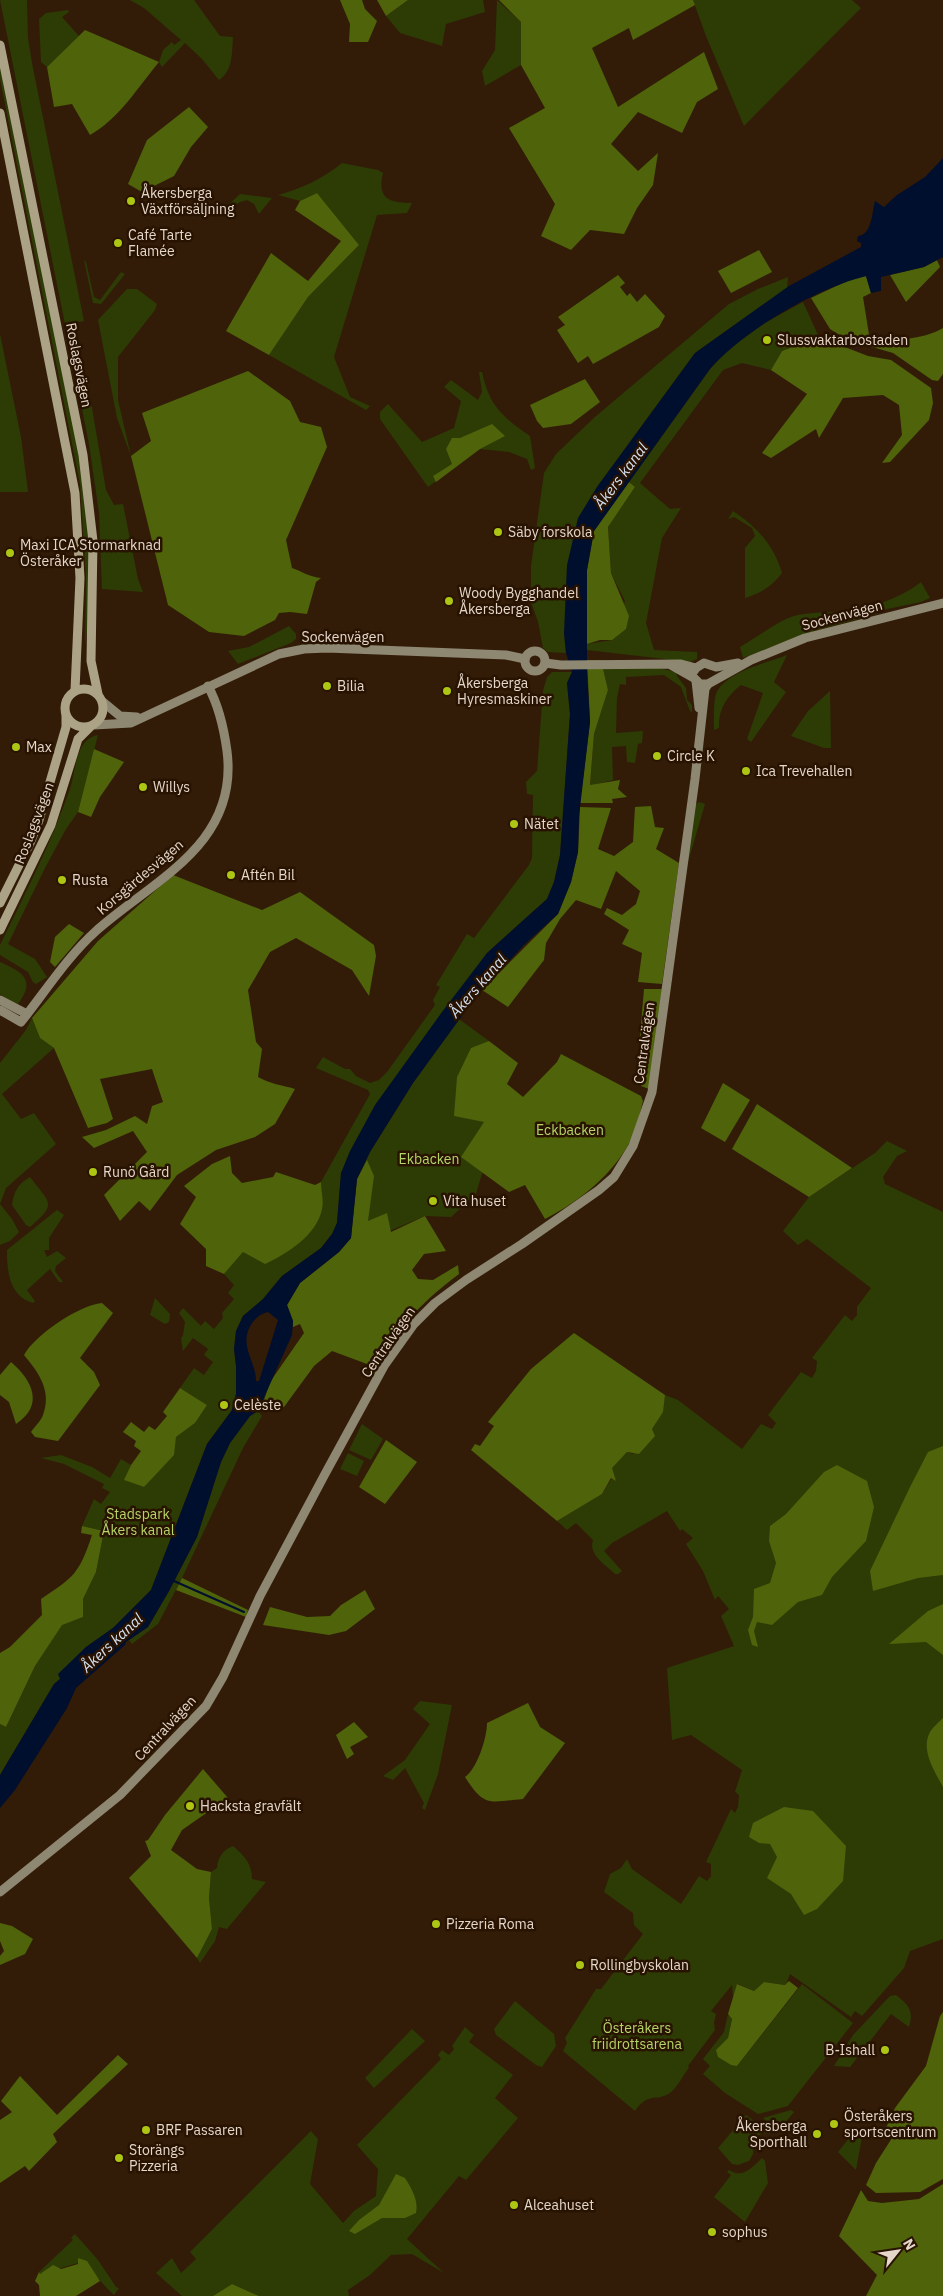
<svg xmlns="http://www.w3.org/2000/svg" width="943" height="2296" font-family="'IBM Plex Sans',sans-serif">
	<rect width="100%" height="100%" fill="#321c08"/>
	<g fill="#2d3b05">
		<polygon points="0,0 27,0 28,38 32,63 84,321 73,323 92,408 106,490 114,505 123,504 138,579 143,592 102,589 99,513 89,444"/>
		<path d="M130,0H194L220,36L233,37C232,52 233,71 219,80L202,59L185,43L162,67L159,62L163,50L172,42L174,45L181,40L144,8Z"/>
		<polygon points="408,0 483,0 485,12 446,24 442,46 400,33 386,16"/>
		<polygon points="497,0 521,22 521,65 485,86 482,71 495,50"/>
		<polygon points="693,0 852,0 861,8 744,126 706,36"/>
		<polygon points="68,10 69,12 62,17 79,36 47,67 41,62 39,19 46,13"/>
		<path d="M0,62C18,154 37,245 55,337C76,437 102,542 85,645L86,577L80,484L0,79Z"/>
		<path d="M342,163L378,170L383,173C377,199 389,203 412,203L407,213L377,215L334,357L350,397L370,406L366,410L269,355L308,297L359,245L317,193L300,201L278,195C303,188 322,179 342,163Z"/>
		<polygon points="240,194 272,198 259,214 254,204 247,200 240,202 222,214 221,212"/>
		<polygon points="84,260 86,262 94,297 100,300 121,272 125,274 101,304 93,303"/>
		<polygon points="788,277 787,288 695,353 597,487 564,633 566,653 548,652 543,648 538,622 531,602 531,566 544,473 556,454 596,416 729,304 758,289"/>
		<polygon points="127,289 137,289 157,304 155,310 118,357 118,400 131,456 117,418 98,320"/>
		<polygon points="803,302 819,337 782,351 771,370 742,363 723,370 640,483 670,509 681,508 662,538 646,623 654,650 697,652 697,659 690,662 587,650 587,644 612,640 625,601 611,573 608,527 635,487 629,482 710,369 725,352 763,324"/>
		<polygon points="0,334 21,437 28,492 0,492"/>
		<path d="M479,372H482C489,405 502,417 530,436L535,468L531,470L527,459L509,452L480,449L428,487L380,419V412L388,404L422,442L454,428L461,401L444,387L451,380L478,400L482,392Z"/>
		<path d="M733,511C757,527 774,545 782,573C771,587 761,593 745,598V548L755,536L752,528L734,517L728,519Z"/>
		<path d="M921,582L930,598L921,602L887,609L876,614L814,631L743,658L740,647C756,638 771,626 786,619C801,612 820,613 835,612C865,610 898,600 921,582Z"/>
		<polygon points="289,626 296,634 296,639 291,643 238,664 228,651 249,647"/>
		<path d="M787,655L774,682L786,692L751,742L747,739L763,693L741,685C727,696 718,709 719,728L714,730C714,718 713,705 716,694C724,672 767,663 787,655Z"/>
		<polygon points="601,660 629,661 676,672 677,676 686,688 687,700 692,705 692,712 690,711 681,687 664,675 626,677 626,685 620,684 617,698 616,733 643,731 642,743 638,744 635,763 627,762 626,746 612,747 613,780 590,786 594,734 608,690"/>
		<polygon points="552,672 572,672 567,683 570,714 560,855 554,882 547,899 487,953 341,1173 337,1223 332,1234 321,1248 282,1276 263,1299 243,1316 236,1331 234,1349 236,1366 236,1394 232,1410 207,1444 151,1590 113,1628 86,1647 60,1679 54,1684 0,1775 0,1724 6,1727 35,1666 62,1624 83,1617 83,1599 96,1572 104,1531 82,1526 94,1499 101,1504 110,1492 102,1488 104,1484 64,1464 41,1458 61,1455 92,1467 110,1478 121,1459 131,1465 125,1480 144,1487 153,1476 176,1437 195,1423 207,1405 180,1388 194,1368 204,1375 213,1362 204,1355 208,1349 193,1338 183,1351 181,1338 183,1335 185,1322 179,1313 183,1308 201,1326 205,1321 214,1329 223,1318 222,1313 234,1299 228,1293 234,1285 224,1274 243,1252 322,1209 321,1182 370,1094 368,1090 316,1068 323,1057 345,1069 350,1069 356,1076 370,1083 379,1080 387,1072 435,1005 433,1000 440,987 436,985 467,934 474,938 529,865 532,858 533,795 527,794 526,782 537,771 543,691 547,677"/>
		<polygon points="830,691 831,748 824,748 791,736 808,711"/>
		<path d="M98,735L78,812L66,829L45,868L8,944L35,959L47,977L36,984L33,982L28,972L0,955V945C25,894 51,843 70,789C76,771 75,739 98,735Z"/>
		<polygon points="699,802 705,804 686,869 695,805"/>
		<path d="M0,962C23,972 36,980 18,1004L7,1000L0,994Z"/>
		<polygon points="32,1018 40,1038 54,1048 2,1094 21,1119 34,1113 56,1144 6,1188 0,1204 12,1219 19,1232 10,1241 0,1245 0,1063 26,1030"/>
		<polygon points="459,1019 489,1041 497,1122 476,1194 451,1217 425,1216 358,1244 359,1176 370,1152 413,1083"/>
		<path d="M887,1141L907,1151L897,1156L883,1177L885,1184L943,1212V1939L910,1951L904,1968L862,2016L855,2011L851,2017L790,1974L786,1985L764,1982L754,1991L738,1984L733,1997L732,1985L711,2011L716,2014L714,2023L715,2030L688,2066L689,2068C683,2075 678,2087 670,2093C657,2102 649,2091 635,2111L563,2051L567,2043L565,2038L596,1989H601L643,1934L634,1925L633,1913L604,1892L610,1874L621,1868L627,1859L632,1869L681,1904L699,1876L707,1881L711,1876V1864L706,1862L731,1809L735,1813L738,1807L739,1795L735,1792L742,1770L691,1735L672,1740L667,1668L734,1646L721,1616L729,1609L718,1596L715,1600L703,1571L686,1544L693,1538L682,1529L680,1531L667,1511L612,1543L604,1551L622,1571L618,1574H615C605,1564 588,1555 593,1540L576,1523L567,1530L557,1521L602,1494L612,1478L615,1480L611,1468L627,1452L633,1454C648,1434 662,1420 665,1395L678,1400L742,1449L761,1424L772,1429L776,1423L768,1415L801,1372L812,1378L816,1371L817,1361L812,1358L845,1315L852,1321L857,1315V1307L871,1288L807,1239L798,1245L783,1231L809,1197L875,1153Z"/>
		<path d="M30,1177C50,1204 58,1203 30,1227L26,1225L12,1205C14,1191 18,1184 30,1177Z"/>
		<path d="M57,1210L64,1215L49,1238V1250H44L47,1257L57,1251L66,1258L56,1266L55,1271L63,1282H59L50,1269L27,1290L35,1301L33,1303C9,1296 7,1271 7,1250Z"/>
		<polygon points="155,1298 170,1314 169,1322 165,1324 150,1315"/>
		<polygon points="258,1411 262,1416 243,1448 182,1578 158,1624 132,1644 129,1640 148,1627 169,1591 197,1537 221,1462 230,1443 250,1416"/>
		<polygon points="362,1424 383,1439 371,1460 349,1450"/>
		<polygon points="348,1453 364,1461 357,1476 340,1469"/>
		<polygon points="420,1701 452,1705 438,1774 425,1810 422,1808 424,1803 405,1768 393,1780 383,1776 405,1760 430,1724 413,1709"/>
		<path d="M233,1846C245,1856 252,1864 252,1879L266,1882L227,1929L219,1927L215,1941L200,1963L197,1958L212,1929L209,1898L211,1872L217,1868C218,1857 223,1850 233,1846Z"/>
		<polygon points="802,1984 853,2023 788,2106 758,2114 725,2093 703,2074 710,2066 703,2059 724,2032 728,2014 732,2019 728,2038 737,2066"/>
		<path d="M896,1995C909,2005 914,2011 909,2027L891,2014L850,2067L834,2066L853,2035L890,1996Z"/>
		<polygon points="515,2001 554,2034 556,2046 542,2067 536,2065 496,2035 494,2029"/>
		<polygon points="465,2027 474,2035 469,2042 513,2075 495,2098 518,2118 466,2180 459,2176 407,2239 444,2273 412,2254 391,2255 370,2275 348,2290 349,2296 259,2296 232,2284 213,2296 182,2296 156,2273 172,2258 181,2273 196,2259 190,2252 311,2131 318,2139 310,2184 343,2223 354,2211 376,2196 378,2169 357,2145 441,2059 438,2055 442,2050 449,2055 454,2049 452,2046"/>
		<polygon points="412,2029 425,2041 374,2088 365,2078"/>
		<polygon points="791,2110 794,2112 778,2131 763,2118"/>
		<polygon points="746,2115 771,2134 762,2133 754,2139 753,2154 749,2161 738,2165 732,2164 718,2148"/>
		<polygon points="858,2127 863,2132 856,2170 838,2152"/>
		<path d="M762,2158L765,2161L768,2183L745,2222L714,2197L731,2175L727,2172L729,2170C742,2179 752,2168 762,2158Z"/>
		<path d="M75,2234L98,2260L116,2287L119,2288L114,2295C100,2283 93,2268 78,2258V2263L40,2274L39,2272L73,2240L71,2238Z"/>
	</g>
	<g fill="#4e630a">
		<polygon points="340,0 362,0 365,9 377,21 368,42 349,42 350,24"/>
		<polygon points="377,0 408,0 386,16"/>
		<polygon points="499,0 693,0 695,5 633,40 629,28 592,48 618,107 704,52 718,89 697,102 682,133 638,112 611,144 638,171 658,153 653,185 637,208 624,234 590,230 571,250 541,236 555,204 509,128 545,108 521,65 521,22"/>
		<path d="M85,30L159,62C138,87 119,119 90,135L72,104L54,107L47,67Z"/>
		<polygon points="189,107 208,127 191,147 174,176 142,192 128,184 147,140"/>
		<polygon points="317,193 359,245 308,297 269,355 226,331 271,253 308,281 341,241 295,210 300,201"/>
		<polygon points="759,250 772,272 731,293 718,271"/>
		<polygon points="937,260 940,267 906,302 890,275 924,267"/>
		<polygon points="618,275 625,283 620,287 627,296 630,293 637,302 645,294 665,316 659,327 593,364 588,356 578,363 557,330 565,325 558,317"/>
		<path d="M866,276L871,293L863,297L870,341C895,339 921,341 943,328V374L938,381L932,380L893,353L848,340L830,329L811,298L849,280Z"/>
		<polygon points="819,337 868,356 891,360 931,388 933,403 929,420 890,462 882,463 902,435 899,405 883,395 843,398 819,438 816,429 771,458 762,453 807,394 771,370 782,351"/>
		<path d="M248,371L290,401L300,422L321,427L327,447L286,540L292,568C303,572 310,577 321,578L316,582L307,614L290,612L279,613L275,620L244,636L209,632L168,605L131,456L151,441L142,413Z"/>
		<polygon points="585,379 600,402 571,424 543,428 537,421 530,405"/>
		<polygon points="492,424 505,436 480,449 436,482 433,476 452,464 446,449 452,438 460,438"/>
		<polygon points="629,482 635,487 608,527 611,573 629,616 626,629 612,640 600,640 587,644 587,570 594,531"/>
		<polygon points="587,660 601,660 608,690 594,734 590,785 620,780 618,789 627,797 612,799 613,803 580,803 590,722"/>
		<polygon points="94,749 124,762 100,797 91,817 78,812"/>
		<polygon points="651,806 655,827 664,828 656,849 679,863 662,984 638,982 642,953 622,944 629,930 604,914 607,908 622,915 636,904 640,891 616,871 601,909 576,900 560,919 546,943 544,960 508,1007 482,990 558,914 571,882 578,852 580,807 611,808 598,849 614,856 633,842 635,807"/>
		<path d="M173,875L262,910L300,892L374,945L376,956L369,996L352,970L296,938L270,952L248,990L256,1042L262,1049L258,1077C270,1084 282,1085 295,1089L275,1124L255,1137L216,1150L177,1175L150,1211L139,1201L120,1221L104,1195L147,1152L133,1131L94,1148L82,1137L106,1130L135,1116L147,1124L152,1106L163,1102L152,1069L100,1079L113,1119L107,1123L88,1128L54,1048L40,1038L32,1018L98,941Z"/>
		<polygon points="69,924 84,933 55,967 50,962 55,937"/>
		<polygon points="644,989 662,989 649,1089 641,1086 644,1057 640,1036"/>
		<path d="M489,1041L518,1063L507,1084L523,1097L557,1062L561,1054L641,1096L643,1101C640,1113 637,1127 632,1138C614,1174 580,1201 545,1219L525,1185L509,1192L461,1157L484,1122L454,1116L457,1077L471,1048Z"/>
		<polygon points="723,1083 750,1100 725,1142 701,1128"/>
		<polygon points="757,1104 852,1168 809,1197 732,1149"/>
		<path d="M230,1156L232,1173L242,1183L273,1177L276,1172L315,1185L321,1182C321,1190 324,1201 322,1209C317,1235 287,1254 265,1264L243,1252L224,1274L206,1266V1249L180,1224L196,1197L184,1186L212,1164Z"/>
		<path d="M367,1160L374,1176L368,1221L387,1213L391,1232L425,1216L446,1251L424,1254L412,1270L418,1279L433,1280L458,1265L459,1274C418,1305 391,1333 373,1381L367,1364L332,1351L314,1366L284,1407L264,1400L270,1382L304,1333L300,1324L293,1327V1321L287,1305L300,1283L339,1252L351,1238L357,1179Z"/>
		<path d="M102,1303L113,1313L80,1358L94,1372L100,1385L58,1441L35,1437L31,1432C35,1426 41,1421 43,1415C52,1391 39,1373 24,1355C35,1335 79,1305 102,1303Z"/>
		<polygon points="574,1333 665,1395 663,1412 652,1429 655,1436 639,1454 627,1452 612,1468 616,1481 611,1478 602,1494 557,1521 471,1450 475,1444 480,1446 494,1426 488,1422 531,1369"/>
		<path d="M11,1362C32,1380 45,1405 16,1424L9,1402L0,1395V1375Z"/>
		<polygon points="180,1388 207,1405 195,1423 176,1437 174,1455 144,1487 124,1480 131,1465 141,1451 134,1446 136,1441 123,1432 131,1422 144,1432 149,1426 155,1430 167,1416 163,1412"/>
		<polygon points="386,1440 417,1462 385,1504 359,1487"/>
		<polygon points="943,1446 943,1575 918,1578 873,1591 870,1571 910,1487 928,1452"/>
		<polygon points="837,1465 867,1481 874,1507 866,1541 832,1577 822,1595 798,1602 772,1625 757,1622 754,1631 758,1647 752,1645 748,1630 753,1617 754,1589 770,1583 776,1563 769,1541 770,1526 786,1514 824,1472"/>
		<path d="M82,1526L104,1531L96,1572L83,1599V1617L62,1625L35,1666L6,1727L0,1724V1653L10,1647L42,1615L41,1599C74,1577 79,1574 92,1535L81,1533Z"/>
		<polygon points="182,1578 248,1610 246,1617 176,1590"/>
		<polygon points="365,1590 375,1609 346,1631 329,1635 263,1625 270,1607 307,1617 330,1616 341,1605"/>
		<polygon points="943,1604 943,1655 926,1642 889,1644 928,1611"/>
		<path d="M528,1703L540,1727L565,1743L523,1799C489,1802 485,1808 465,1777C477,1769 487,1738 487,1723Z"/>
		<path d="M943,1718V1787C935,1772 920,1750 930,1732C933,1727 939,1722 943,1718Z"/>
		<polygon points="354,1722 368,1737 350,1747 354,1754 347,1759 336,1735"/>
		<polygon points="203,1769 228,1798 182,1830 171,1850 197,1869 211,1872 209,1898 212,1929 197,1958 129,1878 151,1856 145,1841 148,1840 165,1815"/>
		<polygon points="784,1807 813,1811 846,1846 843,1881 817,1909 804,1915 791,1894 767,1878 777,1857 770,1844 759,1843 749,1837 753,1823"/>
		<polygon points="0,1923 12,1926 33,1939 25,1954 0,1965 0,1956 4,1951 0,1941"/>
		<polygon points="789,1981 798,1988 737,2066 731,2065 718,2057 716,2050 728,2038 732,2019 728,2014 737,1984 754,1991 764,1982 785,1985"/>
		<polygon points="943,2012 943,2179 920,2192 876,2193 866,2185 876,2163 892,2138 885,2130 895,2108 926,2066 940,2016"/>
		<polygon points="118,2055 128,2064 53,2134 57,2142 29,2171 25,2166 0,2183 0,2120 12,2112 1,2101 20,2076 57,2115"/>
		<path d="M396,2174L405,2178C411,2188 419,2200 416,2213L405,2218H382L355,2234L349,2231L359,2220L379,2205Z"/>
		<polygon points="943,2184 943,2296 866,2296 877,2275 839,2236 861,2190 868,2201 882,2203 919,2199"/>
		<polygon points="78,2258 87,2261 100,2281 76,2296 40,2296 39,2285 35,2281 39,2272 40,2274 53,2265 61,2269 78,2264"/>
		<polygon points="232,2284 259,2296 213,2296"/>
	</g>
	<path fill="#000f2d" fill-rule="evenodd" d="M943,158V257L924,267L881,277V291L871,293L866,276C815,289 744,330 710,369L594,531L587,570V671L590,722L579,816L578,852L571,882L558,914L524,945L475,998L413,1083L370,1152L357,1179L351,1238L339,1252L300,1283L287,1305L293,1321L292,1335L258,1411L250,1416L230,1443L221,1462L197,1537L169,1591L148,1627L126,1642L125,1645L76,1688L67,1708L15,1790L0,1808V1775L54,1684L60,1679L58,1674L86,1647L113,1628L151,1590L207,1444L232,1410L236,1394V1366L234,1349L236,1331L243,1316L263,1299L282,1276L321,1248L332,1234L337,1223L341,1173L350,1151L375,1105L442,1012L487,953L547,899L554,882L560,855L570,714L567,683L572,672L566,653L564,633L567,565L578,518L597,487L695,353L789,286L861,247V243L857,241L858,236C872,235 872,212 875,201L884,207L897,195L925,177ZM268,1312L278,1320L259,1381H256C256,1368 249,1358 247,1346C244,1331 254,1315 268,1312Z"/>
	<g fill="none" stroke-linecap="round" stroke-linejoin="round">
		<polyline stroke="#000f2d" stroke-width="2" points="174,1581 244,1612"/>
		<g stroke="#8e8771" stroke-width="9">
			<circle cx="535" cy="661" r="10"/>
			<polyline points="545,663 561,665 681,664 696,668"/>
			<polyline points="671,665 694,678 700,684 708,684 751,660 805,638 943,603"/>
			<polyline points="694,671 696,668 704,663 716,667 738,663"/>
			<polyline points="696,681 699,708"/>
			<polyline points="103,702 120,716 137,717"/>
			<polyline points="94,725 131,723 279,654 304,649 327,648 506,655 525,659"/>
			<polyline points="0,1000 27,1014"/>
			<path d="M0,1010L21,1022C45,992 67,957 96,931C155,879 239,844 227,751C224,729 219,706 208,686"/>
			<polyline points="0,1892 120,1795 206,1706 223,1677 260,1596 325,1474 384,1366 414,1324 435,1303 466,1280 522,1244 599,1190 614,1177 633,1146 652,1092 695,779 705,689 708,684"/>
		</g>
		<g stroke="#aca387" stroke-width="9">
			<polyline points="0,45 83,455 93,541 91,661 98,694"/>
			<polyline points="0,113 75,493 80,578 75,690"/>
			<circle cx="84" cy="708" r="19"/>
			<polyline points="0,903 30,843 39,820 66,727 66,715"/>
			<polyline points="0,930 51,825 78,739 90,727"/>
		</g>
	</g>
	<g fill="#acc613" stroke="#281301" stroke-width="2">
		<circle cx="131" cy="201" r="5"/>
		<circle cx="118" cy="243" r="5"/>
		<circle cx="767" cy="340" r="5"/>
		<circle cx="498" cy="532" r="5"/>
		<circle cx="10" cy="553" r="5"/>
		<circle cx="449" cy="601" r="5"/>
		<circle cx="327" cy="686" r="5"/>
		<circle cx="447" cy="691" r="5"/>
		<circle cx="16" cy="747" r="5"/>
		<circle cx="657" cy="756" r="5"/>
		<circle cx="746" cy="771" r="5"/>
		<circle cx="143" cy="787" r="5"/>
		<circle cx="514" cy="824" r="5"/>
		<circle cx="231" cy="875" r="5"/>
		<circle cx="62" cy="880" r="5"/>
		<circle cx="93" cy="1172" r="5"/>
		<circle cx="433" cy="1201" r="5"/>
		<circle cx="224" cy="1405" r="5"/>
		<circle cx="190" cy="1806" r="5"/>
		<circle cx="436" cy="1924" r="5"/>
		<circle cx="580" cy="1965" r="5"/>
		<circle cx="885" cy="2050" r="5"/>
		<circle cx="834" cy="2124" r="5"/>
		<circle cx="146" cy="2130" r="5"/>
		<circle cx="817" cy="2134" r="5"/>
		<circle cx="119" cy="2158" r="5"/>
		<circle cx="514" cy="2205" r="5"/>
		<circle cx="712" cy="2232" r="5"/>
	</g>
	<g text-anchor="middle" stroke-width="5" stroke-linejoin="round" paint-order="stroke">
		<g font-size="14" fill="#e6d7cb" stroke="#281301" text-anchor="start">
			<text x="141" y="198">Åkersberga<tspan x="141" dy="16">Växtförsäljning</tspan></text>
			<text x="128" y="240">Café Tarte<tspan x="128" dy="16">Flamée</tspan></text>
			<text x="777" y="345">Slussvaktarbostaden</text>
			<text x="508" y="537">Säby forskola</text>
			<text x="20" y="550">Maxi ICA Stormarknad<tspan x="20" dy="16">Österåker</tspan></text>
			<text x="459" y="598">Woody Bygghandel<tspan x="459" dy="16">Åkersberga</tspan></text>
			<text x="457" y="688">Åkersberga<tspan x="457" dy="16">Hyresmaskiner</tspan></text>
			<text x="337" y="691">Bilia</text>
			<text x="26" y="752">Max</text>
			<text x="667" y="761">Circle K</text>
			<text x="756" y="776">Ica Trevehallen</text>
			<text x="153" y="792">Willys</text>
			<text x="524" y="829">Nätet</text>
			<text x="241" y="880">Aftén Bil</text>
			<text x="72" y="885">Rusta</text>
			<text x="103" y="1177">Runö Gård</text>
			<text x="443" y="1206">Vita huset</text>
			<text x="234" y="1410">Celèste</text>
			<text x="200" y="1811">Hacksta gravfält</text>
			<text x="446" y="1929">Pizzeria Roma</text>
			<text x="590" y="1970">Rollingbyskolan</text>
			<text x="875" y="2055" text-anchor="end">B-Ishall</text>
			<text x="844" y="2121">Österåkers<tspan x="844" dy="16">sportscentrum</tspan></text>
			<text x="807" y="2131" text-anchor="end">Åkersberga<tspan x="807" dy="16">Sporthall</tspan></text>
			<text x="156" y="2135">BRF Passaren</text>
			<text x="129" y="2155">Storängs<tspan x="129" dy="16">Pizzeria</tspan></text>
			<text x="524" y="2210">Alceahuset</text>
			<text x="722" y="2237">sophus</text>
		</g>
		<g font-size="14" fill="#e6d7cb" stroke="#281301">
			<text transform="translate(79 365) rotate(79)" y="5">Roslagsvägen</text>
			<text transform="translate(842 615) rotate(-15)" y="5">Sockenvägen</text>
			<text x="343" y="642">Sockenvägen</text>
			<text transform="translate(34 823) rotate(-69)" y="5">Roslagsvägen</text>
			<text transform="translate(140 877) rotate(-40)" y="5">Korsgärdesvägen</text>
			<text transform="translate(644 1043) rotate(-82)" y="5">Centralvägen</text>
			<text transform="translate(388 1342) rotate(-55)" y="5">Centralvägen</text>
			<text transform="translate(165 1728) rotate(-47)" y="5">Centralvägen</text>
		</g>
		<g font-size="14" fill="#b5d569" stroke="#281301">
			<text x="570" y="1135">Eckbacken</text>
			<text x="429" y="1164">Ekbacken</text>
			<text x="138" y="1519">Stadspark<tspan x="138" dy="16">Åkers kanal</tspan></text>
			<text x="637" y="2033">Österåkers<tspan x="637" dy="16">friidrottsarena</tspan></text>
		</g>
		<g font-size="15" font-style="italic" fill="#d5e1f3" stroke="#281301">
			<text transform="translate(621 476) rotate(-53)" y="5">Åkers kanal</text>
			<text transform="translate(478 986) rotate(-49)" y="5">Åkers kanal</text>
			<text transform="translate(112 1643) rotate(-43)" y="5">Åkers kanal</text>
		</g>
	</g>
	<g transform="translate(898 2251) rotate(60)" stroke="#281301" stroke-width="4" paint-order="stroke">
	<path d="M0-4L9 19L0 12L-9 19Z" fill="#e6d7cb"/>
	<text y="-8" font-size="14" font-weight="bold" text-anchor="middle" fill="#e6d7cb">N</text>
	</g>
</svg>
